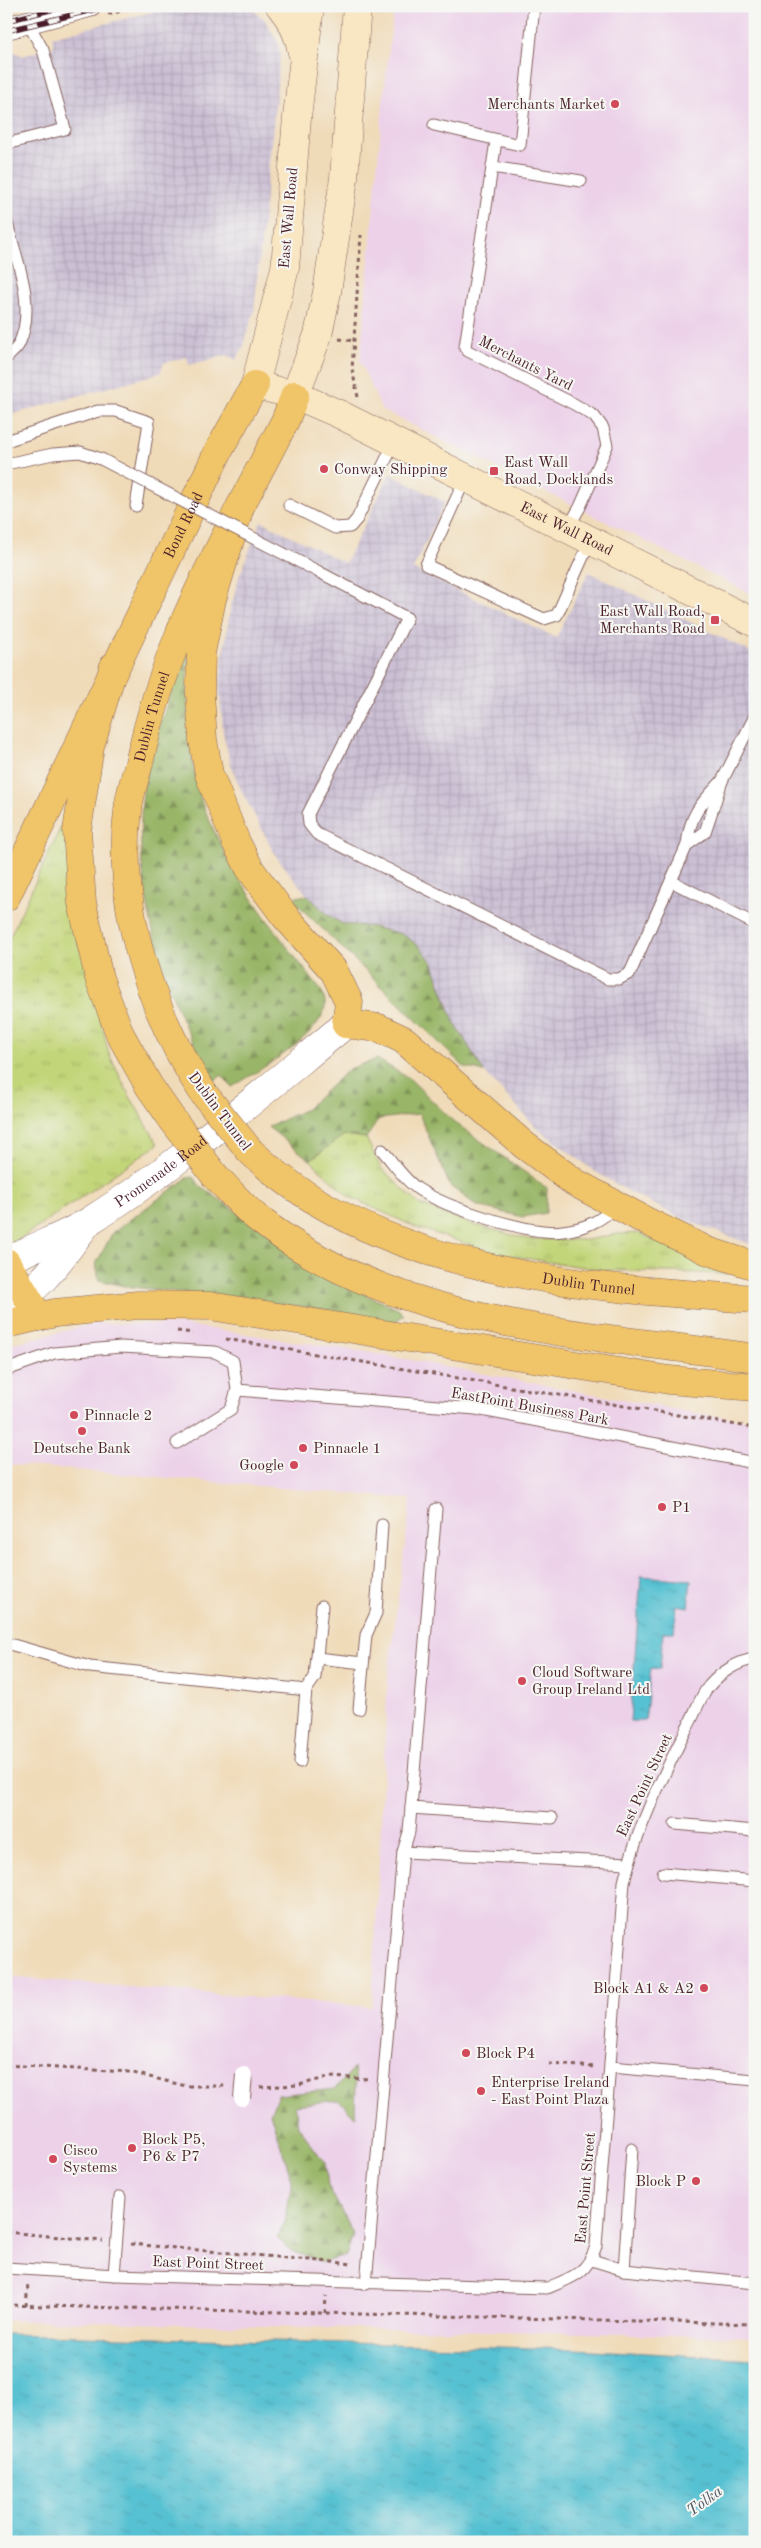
<svg xmlns="http://www.w3.org/2000/svg" width="761" height="2548" font-family="'Old Standard TT',serif">
	<defs>
		<pattern id="industrial-grid" width="8" height="8" patternUnits="userSpaceOnUse" patternTransform="scale(1.25)"><rect width="8" height="8" fill="#cbbfd4"/><path d="M0 4h8M4 0v8" fill="none" stroke="#b0a4b6"/></pattern>
		<pattern id="grass-tufts" width="24" height="20" patternUnits="userSpaceOnUse" patternTransform="scale(1.25)"><rect width="24" height="20" fill="#c2d578"/><path d="M3 7l-1-3M5 7V3M7 7l1-3M15 17l-1-3M17 17v-4M19 17l1-3" fill="none" stroke="#a8b668"/></pattern>
		<pattern id="forest-firs" width="22" height="20" patternUnits="userSpaceOnUse" patternTransform="scale(1.25)"><rect width="22" height="20" fill="#99b668"/><path d="M5 1l3.5 6h-7zM16 11l3.5 6h-7z" fill="#7f9356"/></pattern>
		<pattern id="water-ripples" width="26" height="14" patternUnits="userSpaceOnUse" patternTransform="scale(1.25)"><rect width="26" height="14" fill="#57c1d2"/><path d="M2 4q2-2 4 0t4 0M15 11q2-2 4 0t4 0" fill="none" stroke="#4da5b4"/></pattern>
	</defs>
	<rect width="100%" height="100%" fill="#f6f6f2"/>
	<filter id="ink" filterUnits="userSpaceOnUse"><feTurbulence type="fractalNoise" baseFrequency=".02" numOctaves="2"/><feDisplacementMap in="SourceGraphic" scale="10" xChannelSelector="R" yChannelSelector="G"/><feConvolveMatrix kernelMatrix="1 2 1 2 8 2 1 2 1" color-interpolation-filters="sRGB"/></filter>
	<filter id="wash" filterUnits="userSpaceOnUse"><feTurbulence type="fractalNoise" baseFrequency=".0096" numOctaves="4" result="noise"/><feDisplacementMap in="SourceGraphic" scale="20" xChannelSelector="R" yChannelSelector="G"/><feGaussianBlur stdDeviation="1.12" result="paint"/><feColorMatrix in="noise" values="0 0 0 0 0 0 0 0 0 0 0 0 0 0 0 0 0 1.4 0 .05"/><feComposite in="paint" operator="in"/></filter>
	<g filter="url(#wash)">
		<rect width="100%" height="100%" fill="#f0dbb9"/>
		<g fill="#ecd1e9">
			<polygon points="386,6 755,6 755,596 382,410 360,361 384,93 393,16 385,16"/>
			<polygon points="97,1323 185,1325 367,1352 700,1414 755,1421 755,2337 6,2320 6,1977 372,2007 388,1675 411,1499 6,1464 6,1345"/>
		</g>
		<g fill="url(#industrial-grid)">
			<polygon points="175,6 248,6 265,20 278,43 280,56 254,311 243,348 236,360 227,355 189,365 187,357 164,363 160,373 6,416 6,48 23,56 54,47 52,37"/>
			<polygon points="390,474 445,502 413,569 556,638 589,572 755,654 755,1246 683,1219 631,1193 594,1171 535,1126 484,1072 454,1022 432,962 419,946 402,934 372,927 343,924 328,915 307,895 276,856 241,790 231,765 223,733 219,684 230,610 239,577 261,521 345,563"/>
		</g>
		<g fill="url(#grass-tufts)" stroke="#867a52">
			<polygon points="66,816 96,1001 109,1054 129,1095 158,1144 6,1249 6,945"/>
			<polygon points="344,1135 366,1138 381,1168 419,1204 471,1224 528,1239 587,1240 617,1234 639,1233 728,1274 602,1270 498,1254 415,1227 348,1196 310,1160"/>
		</g>
		<g fill="url(#forest-firs)" stroke="#726a4a">
			<path d="M189,643C186,695 186,747 200,797C203,808 209,818 213,828C240,889 282,940 322,992C323,996 325,1000 325,1003C327,1033 254,1073 232,1087L222,1075L215,1080C163,1003 128,873 145,780C154,733 173,688 189,643Z"/>
			<polygon points="307,895 328,915 343,924 372,927 402,934 419,946 432,962 454,1022 484,1072 464,1067 291,898"/>
			<polygon points="377,1059 410,1079 454,1122 547,1188 546,1213 523,1217 477,1206 450,1186 419,1114 379,1119 366,1138 344,1135 310,1160 268,1127 306,1109 349,1069"/>
			<polygon points="193,1177 201,1187 350,1288 398,1309 404,1315 390,1325 323,1309 124,1286 99,1280 96,1264 113,1232 187,1178"/>
			<polygon points="354,2068 356,2084 355,2117 339,2100 295,2105 298,2126 325,2163 328,2185 353,2234 346,2256 323,2262 295,2253 277,2238 286,2218 292,2180 270,2113 278,2095 335,2089"/>
		</g>
		<g fill="url(#water-ripples)" stroke="#50707e">
			<polygon points="641,1576 691,1580 688,1607 677,1605 674,1632 663,1632 660,1669 651,1668 645,1721 630,1721"/>
			<polygon points="6,2334 574,2349 755,2359 755,2542 6,2542"/>
		</g>
	</g>
	<g filter="url(#ink)">
		<g fill="none" stroke-linecap="round" stroke-linejoin="round">
			<defs>
				<g id="service">
					<polyline points="434,125 520,145 534,6"/>
					<polyline points="496,141 465,347 468,351 574,404 594,416 603,428 607,446 580,507 568,528"/>
					<polyline points="6,144 65,129 43,50 28,23"/>
					<polyline points="492,167 581,181"/>
					<path d="M6,220C16,258 37,306 19,344C17,349 10,354 6,358"/>
					<polyline points="6,441 98,411 116,411 149,422 136,506"/>
					<polyline points="6,464 53,454 80,452 101,459"/>
					<polyline points="466,477 426,565 544,619 557,615 591,539"/>
					<polyline points="289,505 335,528 350,527 357,519 395,441"/>
					<path d="M319,572L407,618L308,814L309,824L317,834L608,979H619L630,973L687,845C690,813 701,804 722,781"/>
					<polyline points="687,845 705,832 722,781 755,716"/>
					<polyline points="671,881 755,924"/>
					<path d="M382,1150C393,1162 404,1180 418,1189C445,1207 531,1236 563,1231C586,1228 601,1221 617,1205"/>
					<polyline points="6,1370 54,1353 121,1347 215,1352 233,1361 237,1390 231,1409 177,1443"/>
					<polyline points="237,1390 476,1409 755,1463"/>
					<polyline points="6,1643 90,1667 306,1690 315,1677 322,1606"/>
					<polyline points="317,1658 363,1663"/>
					<polyline points="359,1709 366,1635 376,1613 382,1525"/>
					<polyline points="300,1762 306,1690"/>
					<polyline points="411,1808 552,1818"/>
					<polyline points="675,1824 755,1831"/>
					<polyline points="403,1852 629,1863"/>
					<polyline points="663,1873 755,1881"/>
					<polyline points="611,2067 755,2080"/>
					<polyline points="592,2260 624,2270 755,2283"/>
					<path d="M6,2268L116,2275L547,2288C572,2278 588,2273 596,2246L624,1882C637,1827 663,1776 688,1726C695,1714 700,1696 709,1686C720,1673 738,1661 755,1659"/>
					<polyline points="624,2270 632,2149"/>
					<polyline points="114,2275 120,2197"/>
					<polyline points="366,2284 403,1852 409,1832 436,1509"/>
				</g>
				<polyline id="minor" points="6,28 89,6"/>
				<g id="tertiary">
					<path id="s1" d="M6,1262C33,1246 64,1237 91,1220C179,1165 265,1090 346,1024"/>
					<path d="M6,1308C42,1290 63,1254 87,1224"/>
				</g>
				<g id="secondary">
					<path d="M280,6C292,20 299,35 302,52"/>
					<path id="s2" d="M310,6L297,117L285,268L255,385L295,395L339,414L755,623"/>
					<polyline points="295,395 318,335 327,292 344,178 357,6"/>
				</g>
				<g id="trunk">
					<polyline points="295,395 285,421 240,507 212,599 201,653 200,693 203,740 209,774 236,842 250,869 284,915 334,971 349,1002 346,1024"/>
					<path id="s3" d="M6,897L217,454L255,385"/>
				</g>
				<g id="motorway">
					<polyline points="114,666 90,746 77,831 82,903 99,978 120,1034 149,1086 172,1119"/>
					<polyline points="346,1024 379,1028 404,1040 524,1145 574,1182 646,1221 708,1251 755,1266"/>
					<path id="s4" d="M204,1094C151,1014 116,908 128,811C129,795 135,779 139,763C149,718 163,673 181,630C198,588 220,548 240,507"/>
					<path id="s5" d="M250,1151C379,1274 585,1288 755,1299"/>
					<path d="M216,1177C229,1190 242,1206 256,1217C395,1328 587,1333 755,1358"/>
					<polyline points="6,1262 39,1317"/>
					<polyline points="6,1324 55,1313 138,1305 210,1306 669,1380 755,1387"/>
				</g>
			</defs>
			<use href="#service" stroke="#84615d" stroke-width="13"/>
			<use href="#minor" stroke="#84615d" stroke-width="24"/>
			<use href="#tertiary" stroke="#84615d" stroke-width="29"/>
			<use href="#secondary" stroke="#84615d" stroke-width="29"/>
			<use href="#trunk" stroke="#84615d" stroke-width="29"/>
			<use href="#motorway" stroke="#84615d" stroke-width="29"/>
			<g stroke="#84615d" stroke-width="3" stroke-dasharray="4 4" stroke-linecap="butt">
				<polyline points="108,14 122,11"/>
				<polyline points="339,339 354,341"/>
				<polyline points="358,397 352,369 361,235"/>
				<polyline points="177,1331 193,1333"/>
				<polyline points="226,1339 755,1428"/>
				<polyline points="549,2064 595,2067"/>
				<polyline points="6,2065 129,2072 186,2086 226,2086"/>
				<polyline points="260,2087 299,2085 329,2077 370,2079"/>
				<polyline points="6,2232 103,2241"/>
				<polyline points="131,2244 354,2264"/>
				<polyline points="6,2305 755,2324"/>
				<polyline points="26,2306 28,2284"/>
				<polyline points="325,2313 326,2296"/>
			</g>
			<use href="#service" stroke="#fff" stroke-width="11"/>
			<use href="#minor" stroke="#fff" stroke-width="22"/>
			<use href="#tertiary" stroke="#fff" stroke-width="28"/>
			<use href="#secondary" stroke="#f9e7c3" stroke-width="28"/>
			<use href="#trunk" stroke="#f0c469" stroke-width="28"/>
			<use href="#motorway" stroke="#f0c469" stroke-width="28"/>
			<defs>
				<g id="rail">
					<polyline points="6,21 66,6"/>
					<polyline points="6,31 109,6"/>
				</g>
			</defs>
			<use href="#rail" stroke="#4a1f2b" stroke-width="5.5"/>
			<use href="#rail" stroke="#f6f6f2" stroke-width="4" stroke-dasharray="11" stroke-linecap="butt"/>
			<defs>
				<polyline id="service-bridge" points="101,459 319,572"/>
				<polyline id="pedestrian-bridge" points="242,2098 244,2075"/>
				<g id="motorway-bridge">
					<polyline points="204,1094 250,1151"/>
					<polyline points="172,1119 216,1177"/>
				</g>
			</defs>
			<use href="#service-bridge" stroke="#84615d" stroke-width="13" stroke-linecap="butt"/>
			<use href="#pedestrian-bridge" stroke="#84615d" stroke-width="18" stroke-linecap="butt"/>
			<use href="#motorway-bridge" stroke="#84615d" stroke-width="29" stroke-linecap="butt"/>
			<use href="#service-bridge" stroke="#fff" stroke-width="11"/>
			<use href="#pedestrian-bridge" stroke="#fff" stroke-width="16"/>
			<use href="#motorway-bridge" stroke="#f0c469" stroke-width="28"/>
		</g>
	</g>
	<g fill="#d1495b" stroke="#f6f6f2" stroke-width="2">
		<circle cx="615" cy="104" r="5"/>
		<circle cx="324" cy="469" r="5"/>
		<rect x="489" y="466" width="10" height="10" rx="2.5"/>
		<rect x="710" y="615" width="10" height="10" rx="2.5"/>
		<circle cx="74" cy="1415" r="5"/>
		<circle cx="82" cy="1431" r="5"/>
		<circle cx="303" cy="1448" r="5"/>
		<circle cx="294" cy="1465" r="5"/>
		<circle cx="662" cy="1507" r="5"/>
		<circle cx="522" cy="1681" r="5"/>
		<circle cx="704" cy="1988" r="5"/>
		<circle cx="466" cy="2053" r="5"/>
		<circle cx="481" cy="2091" r="5"/>
		<circle cx="132" cy="2148" r="5"/>
		<circle cx="53" cy="2159" r="5"/>
		<circle cx="696" cy="2181" r="5"/>
	</g>
	<g text-anchor="middle" stroke-width="4" stroke-linejoin="round" paint-order="stroke">
		<g font-size="15" fill="#4a1f2b" stroke="#f6f6f2" text-anchor="start">
			<text x="605" y="109" text-anchor="end">Merchants Market</text>
			<text x="504" y="467">East Wall<tspan x="504" dy="17">Road, Docklands</tspan></text>
			<text x="334" y="474">Conway Shipping</text>
			<text x="705" y="616" text-anchor="end">East Wall Road,<tspan x="705" dy="17">Merchants Road</tspan></text>
			<text x="84" y="1420">Pinnacle 2</text>
			<text x="82" y="1453" text-anchor="middle">Deutsche Bank</text>
			<text x="313" y="1453">Pinnacle 1</text>
			<text x="284" y="1470" text-anchor="end">Google</text>
			<text x="672" y="1512">P1</text>
			<text x="532" y="1677">Cloud Software<tspan x="532" dy="17">Group Ireland Ltd</tspan></text>
			<text x="694" y="1993" text-anchor="end">Block A1 &amp; A2</text>
			<text x="476" y="2058">Block P4</text>
			<text x="491" y="2087">Enterprise Ireland<tspan x="491" dy="17">- East Point Plaza</tspan></text>
			<text x="142" y="2144">Block P5,<tspan x="142" dy="17">P6 &amp; P7</tspan></text>
			<text x="63" y="2155">Cisco<tspan x="63" dy="17">Systems</tspan></text>
			<text x="686" y="2186" text-anchor="end">Block P</text>
		</g>
		<g font-size="15" fill="#4a1f2b" stroke="#f6f6f2">
			<text transform="translate(288 218) rotate(-85)" y="5">East Wall Road</text>
			<text transform="translate(526 363) rotate(27)" y="5">Merchants Yard</text>
			<text dy="5" stroke="none"><textPath href="#s3" startOffset="412">Bond Road</textPath></text>
			<text dy="5" stroke="none"><textPath href="#s2" startOffset="728">East Wall Road</textPath></text>
			<text dy="5" stroke="none"><textPath href="#s4" startOffset="396">Dublin Tunnel</textPath></text>
			<text transform="translate(220 1111) rotate(53)" y="5">Dublin Tunnel</text>
			<text dy="5" stroke="none"><textPath href="#s1" startOffset="180">Promenade Road</textPath></text>
			<text dy="5" stroke="none"><textPath href="#s5" startOffset="370">Dublin Tunnel</textPath></text>
			<text transform="translate(530 1406) rotate(10)" y="5">EastPoint Business Park</text>
			<text transform="translate(644 1785) rotate(-65)" y="5">East Point Street</text>
			<text transform="translate(585 2188) rotate(-85)" y="5">East Point Street</text>
			<text transform="translate(208 2263) rotate(2)" y="5">East Point Street</text>
		</g>
		<g font-size="16" font-style="italic" fill="#4f5865" stroke="#f6f6f2">
			<text transform="translate(704 2500) rotate(-36)" y="6">Tolka</text>
		</g>
	</g>
	<rect width="761" height="2548" fill="none" stroke="#f6f6f2" stroke-width="25"/>
</svg>
